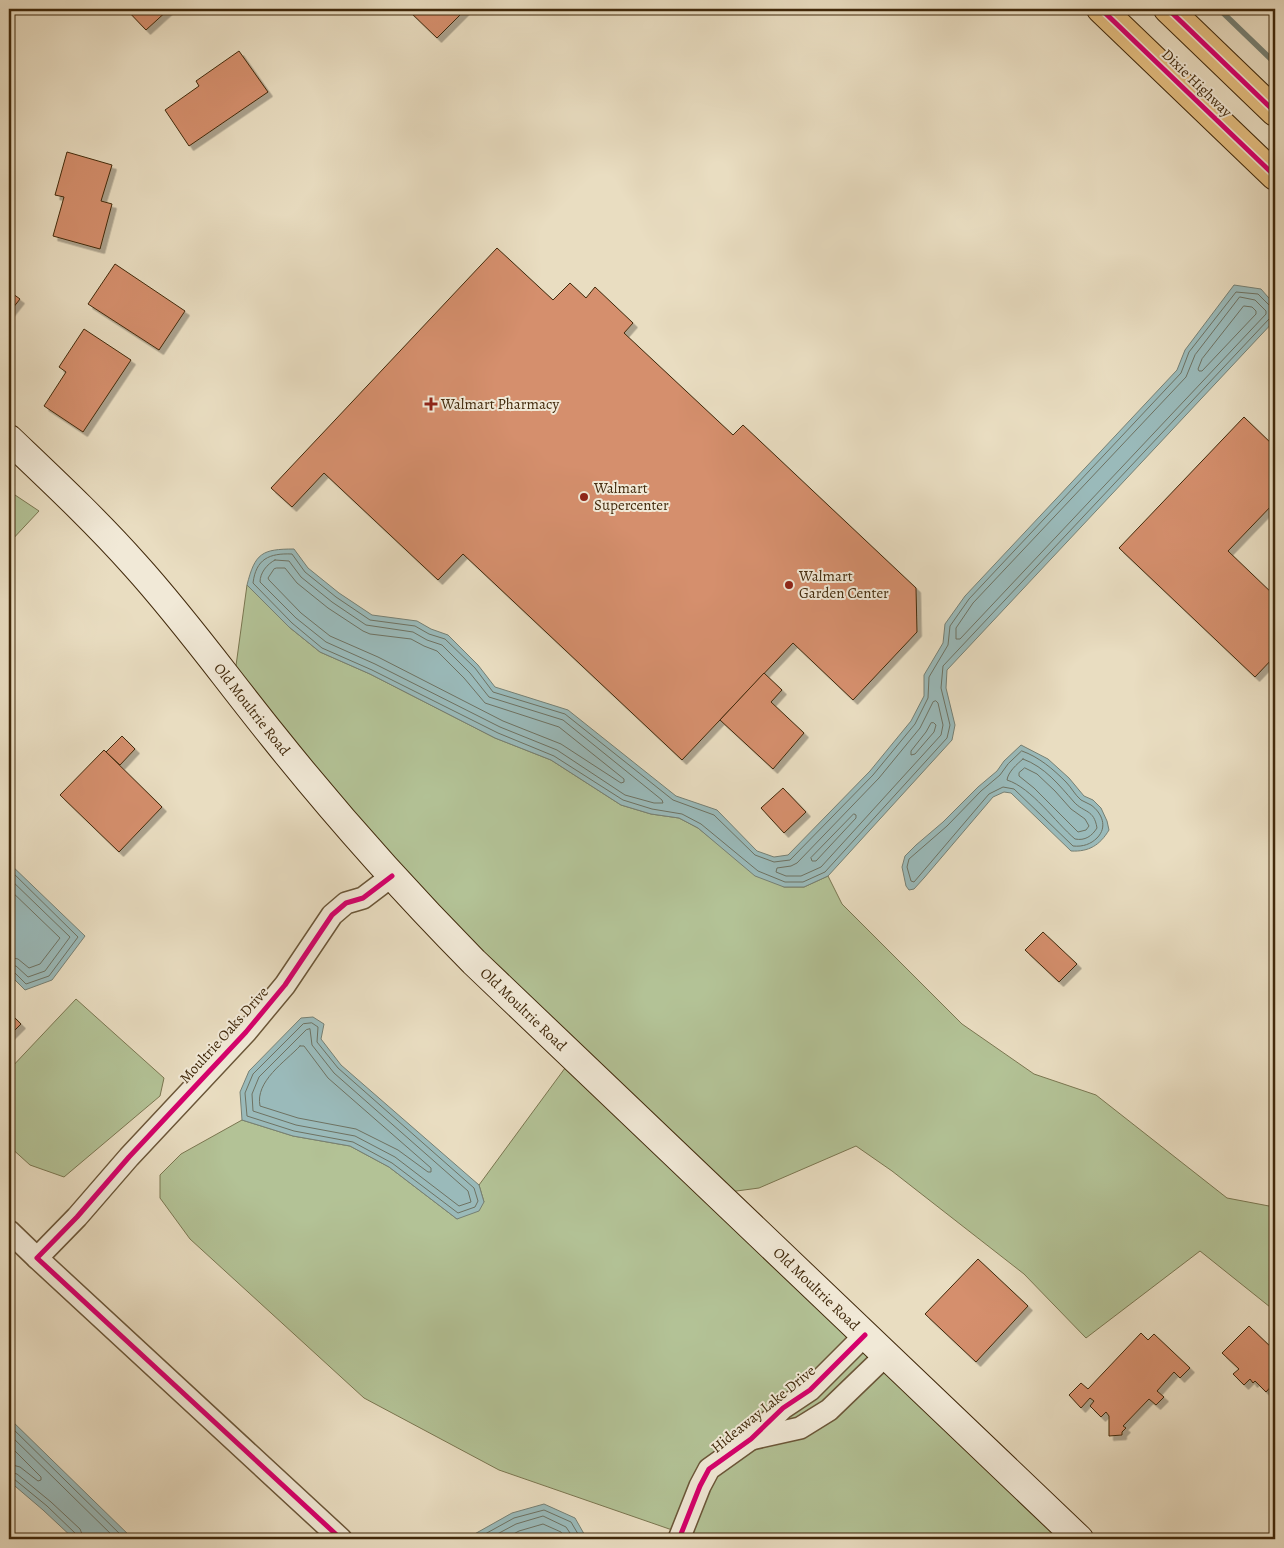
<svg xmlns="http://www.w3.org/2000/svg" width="1284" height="1548" font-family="Alegreya,serif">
	<defs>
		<filter id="shadow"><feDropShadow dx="4.5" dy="4.5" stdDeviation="0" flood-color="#0004"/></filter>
	</defs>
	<rect width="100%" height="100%" fill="#e9ddc1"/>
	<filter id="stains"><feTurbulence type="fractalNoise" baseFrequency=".004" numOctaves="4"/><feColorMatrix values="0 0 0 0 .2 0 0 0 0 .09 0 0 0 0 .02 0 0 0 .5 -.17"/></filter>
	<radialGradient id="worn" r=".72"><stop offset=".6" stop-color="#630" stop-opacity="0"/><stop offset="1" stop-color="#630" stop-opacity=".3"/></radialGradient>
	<g fill="#b3c296" stroke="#7a7650">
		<polygon points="9,491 39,511 9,543"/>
		<polygon points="247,585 289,627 320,652 370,674 495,738 551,760 621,805 651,814 679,818 698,828 718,844 784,887 804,887 828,876 842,904 962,1024 1034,1074 1096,1095 1227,1198 1269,1206 1275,1213 1275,1311 1200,1251 1086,1338 1024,1274 892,1171 856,1146 759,1188 729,1192 425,899 235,673"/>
		<polygon points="76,999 164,1078 160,1096 64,1177 30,1165 9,1146 9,1070"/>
		<polygon points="568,1064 1066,1539 683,1539 678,1532 499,1470 364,1398 190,1239 160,1198 160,1175 181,1154 242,1120 293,1136 350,1146 389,1167 457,1219 484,1202 479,1185"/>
	</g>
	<g fill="#9ababa" stroke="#768074">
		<path d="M1234,285L1261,289L1275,305V320L947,670L946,688L955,725L952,740L828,876L804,887H784L755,876L698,828L679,818L651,814L621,805L551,760L495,738L370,674L320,652L289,627L247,585C255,553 262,549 294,549L308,568L339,593L372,615L417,621L431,629L448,635L478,665L495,687L568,710L676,796L717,810L757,851L774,857L788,855L870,771L911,721L924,696V675L943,643L945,624L965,596L1177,370L1185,350Z"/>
		<path d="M1021,745L1048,759L1069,778L1084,796L1093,800L1101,808L1107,821L1109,830C1100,845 1089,852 1071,851L1011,793L1004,792L993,797L924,878L914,889L909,890L906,886L902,867L905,856L916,845L943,822L978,787L997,771L1004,761Z"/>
		<polygon points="9,863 85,936 52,980 25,990 9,974"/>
		<polygon points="313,1017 324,1024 321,1039 341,1065 479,1185 484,1202 479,1211 457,1219 389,1167 350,1146 293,1136 242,1120 240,1092 249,1071 301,1018"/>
		<polygon points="9,1418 133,1539 74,1539 43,1510 9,1481"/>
		<polygon points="544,1504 575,1518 587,1539 470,1539 471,1536 512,1513"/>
	</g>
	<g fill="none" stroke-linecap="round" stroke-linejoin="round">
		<g stroke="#6e7262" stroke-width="1">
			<polygon points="1240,297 1255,300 1266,311 1266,314 960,639 956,639 956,628 973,603 1186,377 1195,355"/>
			<polygon points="1244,306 1252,307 1256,311 1256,314 1202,371 1199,371 1198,369 1202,359"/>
			<path d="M1275,308L1270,306L1258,294L1236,292L1189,352L1181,373L969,599L950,626L948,645L929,677L928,698L915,724L873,775L790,860L774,862L755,855L714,815L673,800L565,714L493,692L475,668L445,639L429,634L415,626L370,620L336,597L305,572L292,554C269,553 256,559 253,583L292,623L322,648L372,670L498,733L554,756L623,800L652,809L682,814L701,824L758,871L785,882H803L825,872L947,738L950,725L941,688L943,666L1269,319L1275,317"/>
			<path d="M275,560L289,561L301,577L332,602L366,625L413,632L427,640L442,645L470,673L489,697L563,720L662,800L663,803H654L625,795L557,750L500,727L375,664L326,642L296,618L260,582C260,573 267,564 275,560Z"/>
			<polygon points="277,568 285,568 297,583 328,608 363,631 370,634 411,639 424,646 437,651 464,678 485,703 559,727 624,779 624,782 621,783 561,744 503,721 378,657 330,636 301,613 269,580 268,578 274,569"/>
			<polygon points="936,701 938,703 943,725 941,735 821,867 801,876 786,876 776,872 777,868 791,866 797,863 879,778 920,728 933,702"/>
			<polygon points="934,723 936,725 934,732 915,754 911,755 911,751 926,732 931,723"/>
			<path d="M1022,751C1039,757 1053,769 1066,782C1071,787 1075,795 1081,800C1084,802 1088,803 1091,805C1102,813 1108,827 1097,838C1091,844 1083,847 1073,846L1014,789L1003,787L989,794L920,875L914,882L911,881L907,867L909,859L947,826L981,791L1000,775L1008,764Z"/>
			<path d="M1023,759C1045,767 1059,785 1074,802C1084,813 1094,809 1097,828C1092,836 1085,841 1075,839C1055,822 1032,788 1007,780C1008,772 1017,764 1023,759Z"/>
			<polygon points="1025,768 1037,774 1055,791 1071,809 1085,819 1089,826 1086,830 1078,832 1034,788 1019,776 1019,773"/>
			<polygon points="854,814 856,815 856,818 816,861 812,861 811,858"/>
			<polyline points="9,869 78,937 49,976 26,984 14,972 9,971"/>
			<polyline points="9,878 70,937 45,971 28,977 16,966 9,965"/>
			<polyline points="9,889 60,938 40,964 29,968 18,959 9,957"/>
			<polygon points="312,1023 318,1027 317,1042 338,1068 474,1188 478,1201 475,1207 458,1213 392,1163 353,1142 294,1131 247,1116 245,1093 253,1074 303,1024"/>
			<polygon points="310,1029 312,1045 334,1073 468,1191 471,1202 459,1206 395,1157 355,1136 296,1125 253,1111 252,1094 259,1077 306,1030"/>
			<path d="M300,1046H304L328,1078L431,1168V1172H428L398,1150L356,1129L298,1118L260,1106C255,1081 285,1062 300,1046Z"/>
			<polyline points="9,1425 125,1539"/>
			<polyline points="9,1434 116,1539"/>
			<polyline points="9,1445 41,1477 41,1480 38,1481 20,1467 9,1464"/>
			<polyline points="9,1472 17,1474 51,1502 80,1529 84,1539"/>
			<polyline points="9,1478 14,1479 47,1506 76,1534 77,1539"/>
			<polyline points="476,1539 514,1518 544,1510 571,1522 581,1539"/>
			<polyline points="488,1539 516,1524 543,1516 566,1527 574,1539"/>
			<polyline points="504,1539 519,1531 543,1524 561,1532 565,1539"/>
		</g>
		<polyline stroke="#768074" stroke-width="5.5" points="1219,9 1275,63"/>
	</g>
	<g fill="#d58f6d" stroke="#41290b" filter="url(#shadow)">
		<polygon points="126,9 169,9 146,30"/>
		<polygon points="407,9 466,9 437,38"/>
		<polygon points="239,51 268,92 189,146 165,110 199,86 196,81"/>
		<polygon points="67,152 112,165 101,201 112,204 100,249 53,236 64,197 55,195"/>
		<polygon points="497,248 553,300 570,283 586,298 595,287 633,323 624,333 733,435 743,425 916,588 917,632 853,700 793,643 682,760 463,554 438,580 324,473 292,507 271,488"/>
		<polygon points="115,264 185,311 159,350 88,304"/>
		<polygon points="9,291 20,299 9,313"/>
		<polygon points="84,329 131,360 83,432 44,406 66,372 59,367"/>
		<polygon points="1244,417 1275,447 1275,502 1228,551 1275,596 1275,656 1255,677 1119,548"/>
		<polygon points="764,673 782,690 771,702 804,733 773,769 720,720"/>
		<polygon points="122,736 135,749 120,765 106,752"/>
		<polygon points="104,750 162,807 119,852 60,795"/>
		<polygon points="783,788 806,812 784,833 761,808"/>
		<polygon points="1043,932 1077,964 1059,982 1025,950"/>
		<polygon points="9,1012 21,1024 9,1036"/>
		<polygon points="978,1259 1028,1306 976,1362 925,1314"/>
		<polygon points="1249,1326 1275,1351 1275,1382 1266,1392 1255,1381 1253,1383 1250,1379 1244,1385 1233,1374 1239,1369 1222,1353"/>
		<polygon points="1141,1333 1148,1340 1154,1334 1190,1368 1180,1378 1174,1372 1157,1391 1164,1397 1156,1405 1149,1399 1123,1426 1126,1428 1122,1432 1122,1435 1109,1436 1109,1416 1106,1412 1101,1417 1090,1406 1094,1401 1090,1398 1081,1408 1069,1395 1081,1383 1088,1389"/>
	</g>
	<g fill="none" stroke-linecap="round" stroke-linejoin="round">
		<defs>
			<g id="minor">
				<polyline points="9,1231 37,1258"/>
				<polyline points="751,1439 800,1428 829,1410 886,1355"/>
				<polyline points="341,1539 37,1258 77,1217 129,1157 246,1032 285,985 332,915 346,903 363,898 392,876"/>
				<polyline points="679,1539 700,1486 709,1469 751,1439 783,1408 810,1390 865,1335"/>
			</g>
			<g id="secondary">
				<path id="s1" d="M9,439C52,480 95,520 135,565C184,619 227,679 273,736C336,815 403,890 474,962L1079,1539"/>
			</g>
			<g id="primary">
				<polyline points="1101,9 1275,176"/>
				<polyline points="1168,9 1275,112"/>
			</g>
		</defs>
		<use href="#minor" stroke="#6b5638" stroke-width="24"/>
		<use href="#secondary" stroke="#41290b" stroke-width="30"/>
		<use href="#primary" stroke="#41290b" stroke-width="30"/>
		<use href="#minor" stroke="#f1e9d7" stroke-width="21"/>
		<use href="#secondary" stroke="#f1e9d7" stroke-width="28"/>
		<use href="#primary" stroke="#e4be80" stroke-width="28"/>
		<defs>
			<g id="cycleway">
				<polyline points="1101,9 1275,176"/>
				<polyline points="1168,9 1275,112"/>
				<polyline points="341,1539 37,1258 77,1217 129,1157 246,1032 285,985 332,915 346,903 363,898 392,876"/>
				<polyline points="679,1539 700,1486 709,1469 751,1439 783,1408 810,1390 865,1335"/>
			</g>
		</defs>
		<use href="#cycleway" stroke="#f1e9d7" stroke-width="8"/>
		<use href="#cycleway" stroke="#d6006c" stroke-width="5"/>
	</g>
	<g fill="#8f2418" stroke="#f1e9d7" stroke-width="2">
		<path d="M428.5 396.5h5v5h5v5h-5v5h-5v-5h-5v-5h5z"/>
		<circle cx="584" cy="497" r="5"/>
		<circle cx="789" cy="585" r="5"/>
	</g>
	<g text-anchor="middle" stroke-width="4" stroke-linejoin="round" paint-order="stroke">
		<g font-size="15" fill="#41290b" stroke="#f1e9d7">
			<text transform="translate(1197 83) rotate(44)" y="5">Dixie Highway</text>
			<text dy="5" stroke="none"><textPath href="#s1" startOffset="364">Old Moultrie Road</textPath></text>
			<text dy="5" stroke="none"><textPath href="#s1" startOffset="769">Old Moultrie Road</textPath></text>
			<text transform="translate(224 1035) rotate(-48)" y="5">Moultrie Oaks Drive</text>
			<text dy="5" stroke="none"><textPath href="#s1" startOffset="1174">Old Moultrie Road</textPath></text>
			<text transform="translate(763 1409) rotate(-39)" y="5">Hideaway Lake Drive</text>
		</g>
		<g font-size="15" fill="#41290b" stroke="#f1e9d7" text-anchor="start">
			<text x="441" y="409">Walmart Pharmacy</text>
			<text x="594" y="493">Walmart<tspan x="594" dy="17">Supercenter</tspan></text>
			<text x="799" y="581">Walmart<tspan x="799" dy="17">Garden Center</tspan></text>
		</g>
	</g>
	<rect width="1284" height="1548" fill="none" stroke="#e9ddc1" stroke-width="30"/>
	<rect x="10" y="10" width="1264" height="1528" fill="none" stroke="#41290b" stroke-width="2.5"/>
	<rect x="15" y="15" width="1254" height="1518" fill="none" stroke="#41290b"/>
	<rect width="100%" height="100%" filter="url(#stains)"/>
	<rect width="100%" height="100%" fill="url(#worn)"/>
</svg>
